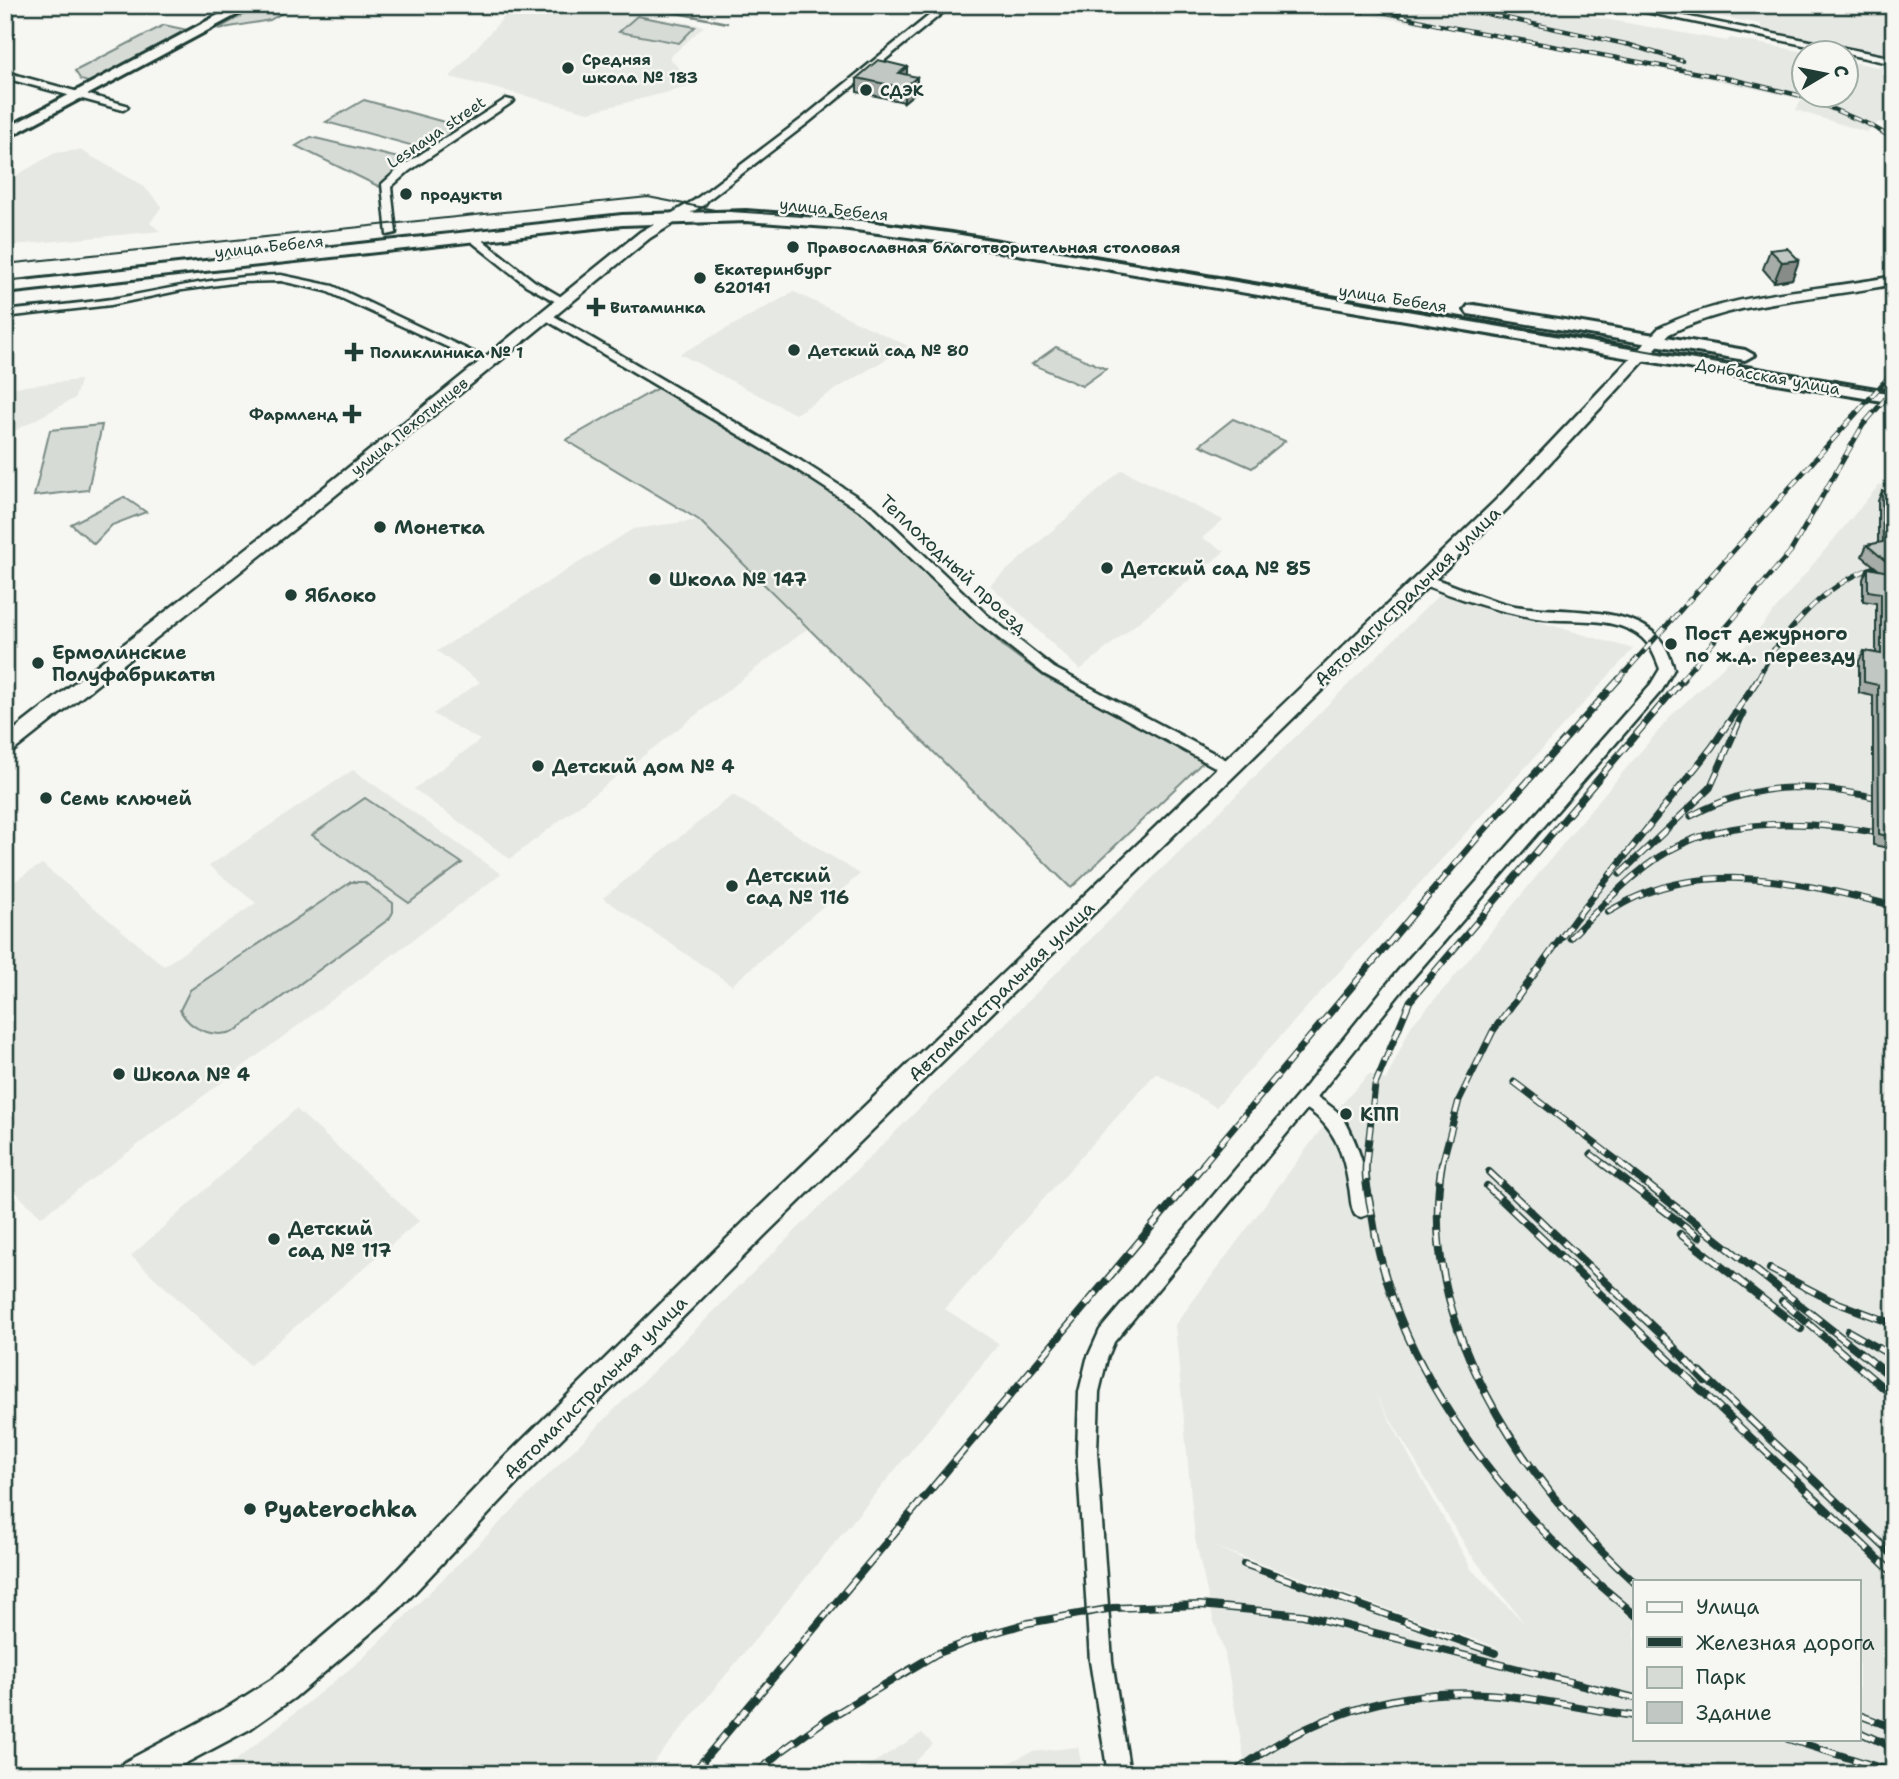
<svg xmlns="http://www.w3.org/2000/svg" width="1899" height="1779" font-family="'Shantell Sans',sans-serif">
	<rect width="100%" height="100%" fill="#f6f6f2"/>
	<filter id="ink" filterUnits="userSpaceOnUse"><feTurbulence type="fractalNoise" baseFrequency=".0143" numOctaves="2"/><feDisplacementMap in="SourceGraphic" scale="14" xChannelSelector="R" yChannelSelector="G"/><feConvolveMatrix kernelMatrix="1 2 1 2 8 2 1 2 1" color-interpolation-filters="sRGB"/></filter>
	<g filter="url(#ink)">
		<g fill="#e6e8e4" fill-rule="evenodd">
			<polygon points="518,5 587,5 704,26 669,58 696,85 589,112 450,77 512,8"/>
			<polygon points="1313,5 1526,5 1727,41 1730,38 1805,52 1804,94 1846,94 1847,61 1894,70 1894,126 1879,122 1866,132 1796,110 1802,99 1642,64"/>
			<polygon points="1658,5 1894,5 1894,56 1787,37 1761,29 1761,24"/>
			<polygon points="80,150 142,185 162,206 150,223 160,231 5,246 5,182 55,153"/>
			<polygon points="794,292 908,346 795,414 680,354"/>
			<polygon points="80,380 75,398 5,436 5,388"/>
			<polygon points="1122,470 1223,520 1202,538 1225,551 1080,670 990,585"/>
			<path d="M1894,482V1774H1247L1225,1654L1213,1618L1195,1539L1175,1325L1331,1116L1369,1074L1386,1080L1411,1026L1451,981L1599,800L1673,714L1746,645L1879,485ZM1373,1390L1469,1552L1525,1624L1472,1570ZM1213,1546L1407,1616L1500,1648L1406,1628ZM1635,1581H1859V1739H1635Z"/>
			<polygon points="699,520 807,629 510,859 414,789 480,740 433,714 480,682 437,651 633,529"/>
			<polygon points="1441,593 1633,649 1216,1107 1156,1073 945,1309 999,1344 644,1774 219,1774 362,1659"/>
			<polygon points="353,770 501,874 41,1217 5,1182 5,887 42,864 164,966 256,903 209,866"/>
			<polygon points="733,795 860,874 732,985 603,898"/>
			<polygon points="296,1109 419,1221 250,1365 131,1256"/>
			<polygon points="922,1733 933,1744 914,1763 922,1774 855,1774"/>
			<polygon points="1078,1747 1083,1774 984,1774 1032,1752"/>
		</g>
		<g fill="#d6dbd6" stroke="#7a8c85" stroke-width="2">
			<polygon points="261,5 296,5 270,20 218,29"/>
			<polygon points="637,16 695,27 679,43 619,32"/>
			<polygon points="164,25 187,30 91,83 81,80 75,71"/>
			<polygon points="364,100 466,128 432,151 326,122"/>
			<polygon points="311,137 415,162 380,187 296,146"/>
			<polygon points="1056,347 1106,369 1082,386 1032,364"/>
			<polygon points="658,388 839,495 891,537 1003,646 1046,678 1205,760 1071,888 699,520 566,440"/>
			<polygon points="1233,419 1285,441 1252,468 1200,445"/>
			<polygon points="102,425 88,490 34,496 50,430"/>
			<polygon points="124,497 146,512 112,525 94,544 71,524"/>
			<polygon points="365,798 462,863 409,903 312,835"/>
			<path d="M351,882H364L393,903V912L389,919L235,1031C214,1039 190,1030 180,1010L190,990Z"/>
		</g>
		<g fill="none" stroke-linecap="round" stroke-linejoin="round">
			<polyline stroke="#72847d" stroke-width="2.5" points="637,5 727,23"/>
			<defs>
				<g id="minor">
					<polygon points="942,5 952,5 809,122 704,203 696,203 696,199 803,118"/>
					<polygon points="1612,5 1630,5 1894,58 1894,64"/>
					<polygon points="5,72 126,105 128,107 123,110 5,78"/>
					<polygon points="506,99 514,101 409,171 391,187 396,233 387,235 382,184 401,167"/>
					<polygon points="467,234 475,234 534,281 568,301 558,303 526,285 467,238"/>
					<path d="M281,275L333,286L494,362L492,364H484L326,291L281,281L240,282L182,290L111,305L5,317V311C41,307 77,304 112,299C171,289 219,276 281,275Z"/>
					<polygon points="541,313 549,313 801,461 875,508 987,615 1054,668 1236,765 1238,769 1236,773 1226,773 1044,674 977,621 865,514 793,467 541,317"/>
					<path d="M1422,575C1454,583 1482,600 1515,606C1554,613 1628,605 1657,636C1666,645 1670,657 1674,669L1662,690L1409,982L1317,1097C1326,1103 1336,1109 1343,1118C1355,1136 1377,1195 1367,1215L1361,1217L1355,1215C1350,1206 1351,1196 1349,1187C1344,1155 1335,1127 1307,1109L1114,1342L1107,1359L1099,1392L1097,1452L1112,1661L1130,1774H1108L1090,1661L1077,1452L1079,1392L1087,1359L1100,1330L1299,1094L1397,972L1651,684L1660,669C1654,653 1648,639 1632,631C1604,616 1567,623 1536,618C1495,611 1456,598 1417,582V576Z"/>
				</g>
				<g id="secondary">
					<polygon points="700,197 707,201 705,204 650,238 304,521 12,752 5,754 5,737 292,513 640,232"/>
					<path d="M1894,276V284C1818,300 1740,299 1669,334L1508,508L767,1233L528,1472L400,1608L294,1698L250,1729L165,1774H119L123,1763L228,1707L274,1678L380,1588L508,1454L749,1217L1496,500L1659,328C1732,291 1814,292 1894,276Z"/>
				</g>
				<g id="primary">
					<polygon points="237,5 255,5 5,139 5,129"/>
					<polygon points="746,211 841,218 952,233 1894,392 1894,403 952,243 841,228 746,221 622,225 5,293 5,283 622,215"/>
					<polygon points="1474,305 1745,350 1754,355 1745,360 1468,314 1465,310 1468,306"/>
				</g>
			</defs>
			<use href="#minor" stroke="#1f3d34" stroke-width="5"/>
			<use href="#secondary" stroke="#1f3d34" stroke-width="5"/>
			<use href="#primary" stroke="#1f3d34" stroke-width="6"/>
			<use href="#minor" fill="#f6f6f2" fill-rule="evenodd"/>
			<use href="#secondary" fill="#f6f6f2" fill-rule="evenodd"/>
			<use href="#primary" fill="#f6f6f2" fill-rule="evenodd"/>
			<polyline stroke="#1f3d34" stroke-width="2" points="5,264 648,197 715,210 863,220 955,233 1894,393"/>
			<defs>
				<g id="rail-far3">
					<polyline points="1326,5 1363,12"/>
					<polyline points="1354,5 1439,25 1731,79 1802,96 1868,124 1894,139"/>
					<polyline points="1446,5 1630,45 1682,61"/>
				</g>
				<g id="rail-far2">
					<path d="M1770,655C1810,604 1831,581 1894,559"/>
					<polyline points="1618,680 1894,371"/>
					<polyline points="1681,680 1791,551 1863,425 1894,389"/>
					<polyline points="1757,680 1774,649"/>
				</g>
				<g id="rail-far1">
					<path d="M1691,816C1764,777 1816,785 1894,801"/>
					<polyline points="1620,874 1710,788 1743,713"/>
					<path d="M1608,912C1619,906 1630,899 1641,895C1722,861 1814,886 1894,906"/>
					<path d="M1570,938C1604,904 1641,862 1686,842C1749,815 1829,823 1894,836"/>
					<polyline points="1514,1082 1622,1164"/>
					<polyline points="1591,1154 1604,1164"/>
					<polyline points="1203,1164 1478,837 1619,679"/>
					<polyline points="1366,1164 1375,1085 1410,1001 1683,679"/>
					<polyline points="1442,1164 1459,1100 1493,1031 1575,919 1712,747 1758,679"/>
				</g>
				<g id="rail">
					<path d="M1366,1163C1364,1181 1370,1202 1373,1220C1392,1350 1478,1469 1571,1559C1591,1579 1614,1596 1635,1615"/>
					<path d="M1442,1163C1415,1321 1523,1482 1635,1583"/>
					<polyline points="1602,1163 1699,1237"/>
					<polyline points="1620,1163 1894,1379"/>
					<polyline points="1489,1172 1669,1342 1705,1381"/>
					<polyline points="1487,1186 1894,1574"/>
					<polyline points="1680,1234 1801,1329"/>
					<polyline points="1770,1269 1830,1300 1894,1324"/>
					<polyline points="1782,1301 1894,1397"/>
					<polyline points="1848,1331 1894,1357"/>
					<polyline points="1699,1371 1894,1556"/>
					<polyline points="1244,1564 1495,1653"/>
					<polyline points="1859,1715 1894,1728"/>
					<polyline points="1859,1732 1894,1748"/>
					<polyline points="1788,1739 1894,1772"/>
					<polyline points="692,1774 1205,1163"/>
					<polyline points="756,1774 782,1751 824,1721 936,1654 986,1635 1028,1623 1113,1608 1200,1605 1303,1615 1635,1698"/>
					<path d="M1233,1774C1306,1717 1394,1688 1487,1694C1537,1697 1586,1710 1635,1716"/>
				</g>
			</defs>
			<use href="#rail-far3" stroke="#1f3d34" stroke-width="4.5"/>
			<use href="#rail-far2" stroke="#1f3d34" stroke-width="5"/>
			<use href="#rail-far1" stroke="#1f3d34" stroke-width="7"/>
			<use href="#rail" stroke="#1f3d34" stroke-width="8"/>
			<use href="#rail-far3" stroke="#f6f6f2" stroke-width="2.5" stroke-dasharray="8" stroke-linecap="butt"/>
			<use href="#rail-far2" stroke="#f6f6f2" stroke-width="3.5" stroke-dasharray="10" stroke-linecap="butt"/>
			<use href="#rail-far1" stroke="#f6f6f2" stroke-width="4.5" stroke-dasharray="13" stroke-linecap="butt"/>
			<use href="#rail" stroke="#f6f6f2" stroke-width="5" stroke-dasharray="17" stroke-linecap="butt"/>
		</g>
		<g fill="#a6aca8" stroke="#1f3d34" stroke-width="2">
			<polygon points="907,67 907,75 917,91 904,102 857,92 857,78"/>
			<polygon points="1770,250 1799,260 1792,279 1774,282 1763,269"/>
			<polygon points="1882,491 1894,493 1894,849 1873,845 1873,696 1859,693 1859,661 1864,651 1876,653 1876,603 1863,601 1863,579 1868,568 1879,570 1862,556 1867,545 1878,543 1878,501"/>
		</g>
		<g fill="#878c88" stroke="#1f3d34" stroke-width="2">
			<polygon points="907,67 907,81 899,73"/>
			<polygon points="917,77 917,91 904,102 904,88"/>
			<polygon points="1799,260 1792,279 1774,282 1782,262"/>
		</g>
		<g fill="#c1c8c3" stroke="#1f3d34" stroke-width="2">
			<polygon points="878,60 907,67 899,73 917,77 904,88 857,78"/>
			<polygon points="1787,248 1799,260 1782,262 1770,250"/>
			<polygon points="1882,491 1894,493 1894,568 1867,545 1883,542"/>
			<polygon points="1868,568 1894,573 1894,838 1879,834 1878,685 1864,682 1864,651 1881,654 1881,593 1868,591"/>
		</g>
	</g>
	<g fill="#1f3d34" stroke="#f6f6f2" stroke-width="2.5">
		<circle cx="568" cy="68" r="7"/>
		<circle cx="866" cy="90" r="7"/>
		<circle cx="406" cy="194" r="7"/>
		<circle cx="793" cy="247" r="7"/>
		<circle cx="700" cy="278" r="7"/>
		<path d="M592.5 296.5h7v7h7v7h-7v7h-7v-7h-7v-7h7z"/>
		<circle cx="794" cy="350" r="7"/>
		<path d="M350.5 341.5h7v7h7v7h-7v7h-7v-7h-7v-7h7z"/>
		<path d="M348.5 403.5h7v7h7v7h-7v7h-7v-7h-7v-7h7z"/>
		<circle cx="380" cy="527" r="7"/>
		<circle cx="1107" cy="568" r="7"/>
		<circle cx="655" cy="579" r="7"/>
		<circle cx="291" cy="595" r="7"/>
		<circle cx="1671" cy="644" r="7"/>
		<circle cx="38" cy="663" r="7"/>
		<circle cx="538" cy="766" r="7"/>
		<circle cx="46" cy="798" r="7"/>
		<circle cx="732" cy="886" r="7"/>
		<circle cx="119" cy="1074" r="7"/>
		<circle cx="1346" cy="1114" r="7"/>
		<circle cx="274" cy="1239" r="7"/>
		<circle cx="250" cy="1509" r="7"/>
	</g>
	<g text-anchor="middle" stroke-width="5" stroke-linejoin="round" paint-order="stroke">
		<g font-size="16" font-weight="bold" fill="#1f3d34" stroke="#f6f6f2" text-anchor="start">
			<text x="582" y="65">Средняя<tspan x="582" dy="18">школа № 183</tspan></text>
			<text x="880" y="96">СДЭК</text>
			<text x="420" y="200">продукты</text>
			<text x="807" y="253">Православная благотворительная столовая</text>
			<text x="714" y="275">Екатеринбург<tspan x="714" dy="18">620141</tspan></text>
			<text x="610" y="313">Витаминка</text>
			<text x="808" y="356">Детский сад № 80</text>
			<text x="370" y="358">Поликлиника № 1</text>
			<text x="338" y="420" text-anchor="end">Фармленд</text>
		</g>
		<g font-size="16" fill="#1f3d34" stroke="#f6f6f2">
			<text transform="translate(436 132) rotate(-34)" y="6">Lesnaya street</text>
			<text transform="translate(834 209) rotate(6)" y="6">улица Бебеля</text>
			<text transform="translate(269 246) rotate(-6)" y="6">улица Бебеля</text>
			<text transform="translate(1393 298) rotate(9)" y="6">улица Бебеля</text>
			<text transform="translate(1768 376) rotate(10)" y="6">Донбасская улица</text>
			<text transform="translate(409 426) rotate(-39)" y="6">улица Пехотинцев</text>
		</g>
		<g font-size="19" font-weight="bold" fill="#1f3d34" stroke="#f6f6f2" text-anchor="start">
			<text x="394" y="534">Монетка</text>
			<text x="1121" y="575">Детский сад № 85</text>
			<text x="669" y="586">Школа № 147</text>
			<text x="305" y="602">Яблоко</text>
			<text x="1685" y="640">Пост дежурного<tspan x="1685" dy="22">по ж.д. переезду</tspan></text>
			<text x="52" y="659">Ермолинские<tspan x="52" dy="22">Полуфабрикаты</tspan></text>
			<text x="552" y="773">Детский дом № 4</text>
			<text x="60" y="805">Семь ключей</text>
			<text x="746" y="882">Детский<tspan x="746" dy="22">сад № 116</tspan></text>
			<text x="133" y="1081">Школа № 4</text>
			<text x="1360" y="1121">КПП</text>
			<text x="288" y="1235">Детский<tspan x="288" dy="22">сад № 117</tspan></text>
		</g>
		<g font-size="19" fill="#1f3d34" stroke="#f6f6f2">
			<text transform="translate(954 564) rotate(43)" y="7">Теплоходный проезд</text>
			<text transform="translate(1407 596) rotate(-44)" y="7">Автомагистральная улица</text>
			<text transform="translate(1001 991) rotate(-44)" y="7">Автомагистральная улица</text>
			<text transform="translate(595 1387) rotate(-45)" y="7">Автомагистральная улица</text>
		</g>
		<g font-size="23" font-weight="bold" fill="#1f3d34" stroke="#f6f6f2" text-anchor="start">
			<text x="264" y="1517">Pyaterochka</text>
		</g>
	</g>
	<rect width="1899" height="1779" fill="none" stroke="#f6f6f2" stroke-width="28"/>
	<rect x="14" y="14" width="1871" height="1751" fill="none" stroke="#1f3d34" stroke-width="2.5" filter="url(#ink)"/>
	<rect x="1633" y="1580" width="228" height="161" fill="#f6f6f2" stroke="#a0aca6" stroke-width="2"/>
	<rect x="1647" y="1602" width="35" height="10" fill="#f6f6f2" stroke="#a0aca6" stroke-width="2"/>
	<text x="1696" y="1614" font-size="21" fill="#1f3d34">Улица</text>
	<rect x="1647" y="1637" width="35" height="10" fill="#1f3d34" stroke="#a0aca6" stroke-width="2"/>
	<text x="1696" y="1650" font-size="21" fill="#1f3d34">Железная дорога</text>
	<rect x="1647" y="1667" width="35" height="21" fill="#d6dbd6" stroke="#a0aca6" stroke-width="2"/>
	<text x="1696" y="1684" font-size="21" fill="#1f3d34">Парк</text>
	<rect x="1647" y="1702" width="35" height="21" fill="#c1c8c3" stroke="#a0aca6" stroke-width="2"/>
	<text x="1696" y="1720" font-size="21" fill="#1f3d34">Здание</text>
	<g transform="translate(1825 74) rotate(80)"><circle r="33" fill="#f6f6f2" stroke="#a0aca6" stroke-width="2"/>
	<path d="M0-5L12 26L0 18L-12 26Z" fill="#1f3d34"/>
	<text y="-10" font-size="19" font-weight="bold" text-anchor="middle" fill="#1f3d34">С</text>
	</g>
</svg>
